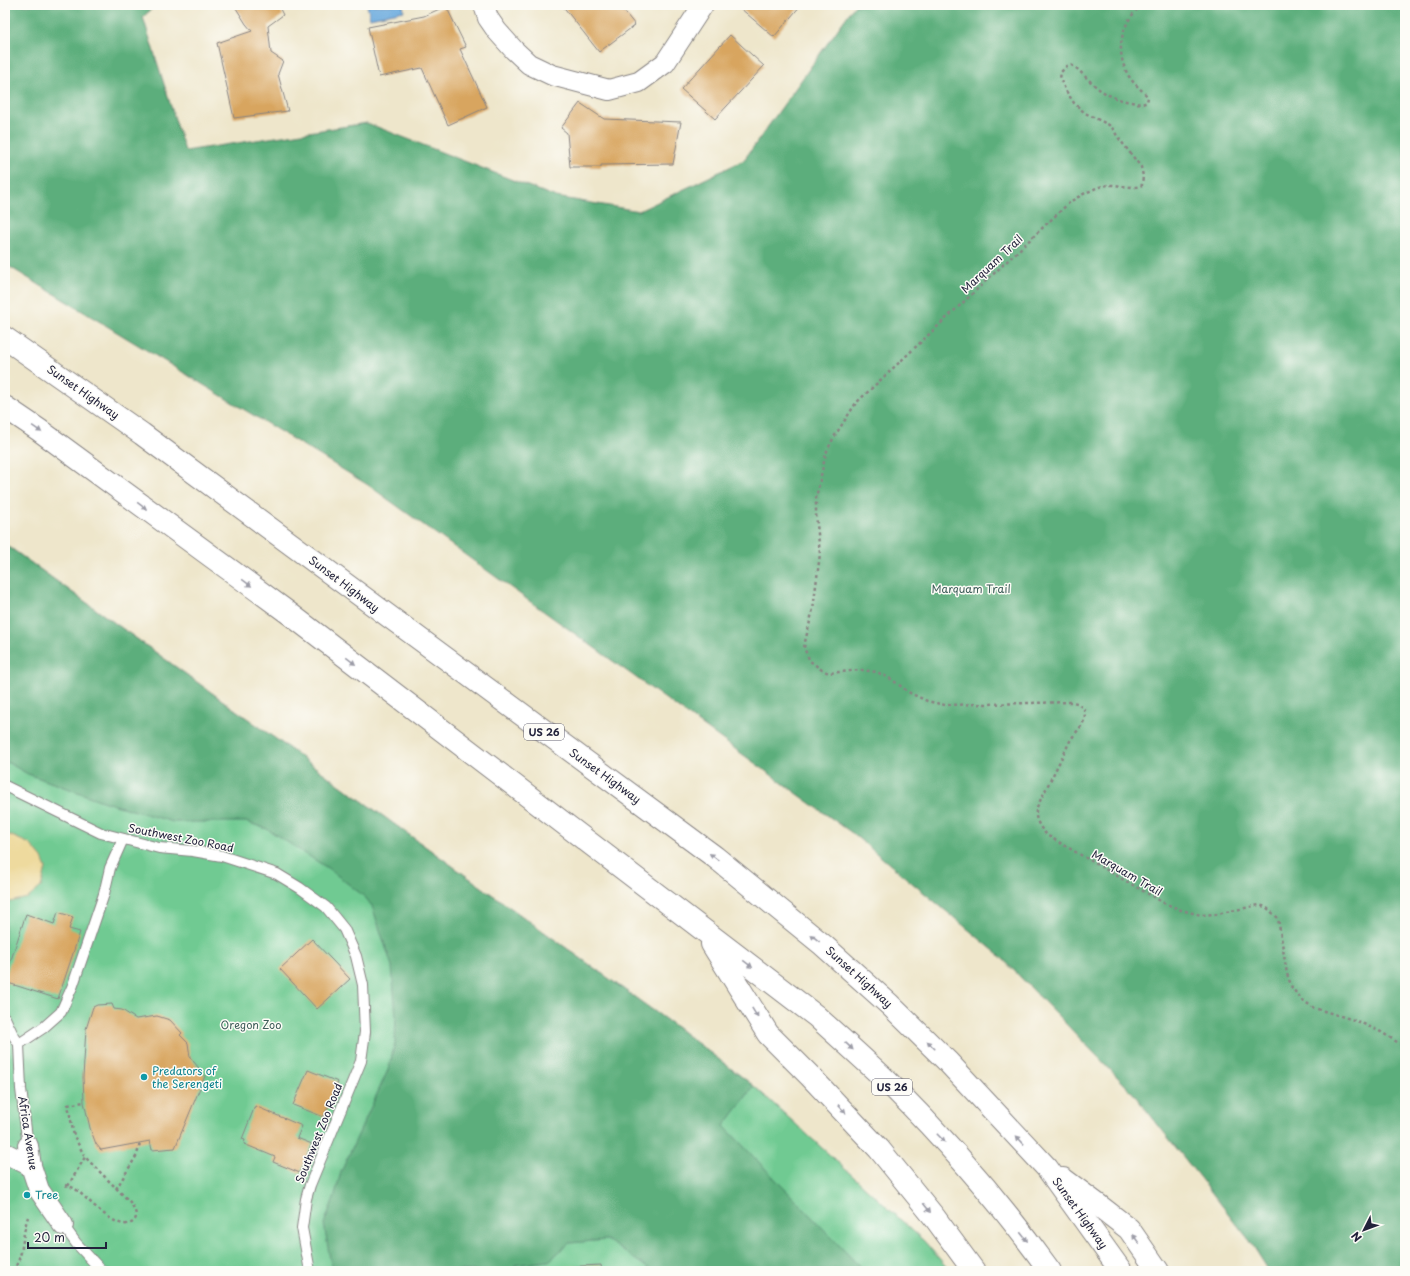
<svg xmlns="http://www.w3.org/2000/svg" width="1410" height="1276" font-family="'Playpen Sans',sans-serif">
	<rect width="100%" height="100%" fill="#fdfcf7"/>
	<filter id="ink" filterUnits="userSpaceOnUse"><feTurbulence type="fractalNoise" baseFrequency=".025" numOctaves="2"/><feDisplacementMap in="SourceGraphic" scale="8" xChannelSelector="R" yChannelSelector="G"/><feConvolveMatrix kernelMatrix="1 2 1 2 8 2 1 2 1" color-interpolation-filters="sRGB"/></filter>
	<filter id="wash" filterUnits="userSpaceOnUse"><feTurbulence type="fractalNoise" baseFrequency=".012" numOctaves="4" result="noise"/><feDisplacementMap in="SourceGraphic" scale="16" xChannelSelector="R" yChannelSelector="G"/><feGaussianBlur stdDeviation="0.9" result="paint"/><feColorMatrix in="noise" values="0 0 0 0 0 0 0 0 0 0 0 0 0 0 0 0 0 1.4 0 .05"/><feComposite in="paint" operator="in"/></filter>
	<g filter="url(#wash)">
		<rect width="100%" height="100%" fill="#eee6cb"/>
		<polygon fill="#70ca92" stroke="#497666" points="5,544 672,1024 754,1086 924,1241 950,1271 5,1271"/>
		<g fill="#5cae7c" stroke="#3f685c">
			<polygon points="5,5 156,5 143,17 185,151 367,123 556,197 639,211 744,160 855,5 1405,5 1405,1271 1269,1271 1250,1241 1132,1092 999,955 852,833 368,485 5,264"/>
			<polygon points="5,544 672,1024 754,1086 724,1126 864,1271 652,1271 607,1240 569,1243 549,1261 515,1265 515,1271 332,1271 324,1224 334,1198 341,1172 389,1068 395,1043 396,1017 392,966 372,906 365,897 329,869 267,829 246,822 173,822 105,802 28,774 5,761"/>
		</g>
		<polygon fill="#eeda9e" stroke="#887e6c" points="5,833 30,844 42,858 46,868 41,887 28,898 5,903"/>
		<polygon fill="#6baade" stroke="#46668c" points="367,5 403,5 404,11 370,18"/>
		<g id="blocks">
			<g fill="#d8a55f">
				<polygon points="241,5 278,5 283,15 268,26 271,53 283,61 278,74 288,111 234,118 217,43 252,31 246,24 236,8"/>
				<polygon points="562,5 619,5 635,25 599,52"/>
				<polygon points="743,5 801,5 774,37 740,8"/>
				<polygon points="446,6 466,47 460,49 487,107 448,125 422,68 379,77 368,27 424,16"/>
				<polygon points="730,35 764,66 715,119 681,89"/>
				<polygon points="580,103 604,119 681,122 673,164 601,165 601,167 570,167 567,133 561,128"/>
				<polygon points="58,912 73,917 69,929 80,932 58,999 5,982 5,978 26,914 54,924"/>
				<polygon points="312,939 350,979 317,1009 280,969"/>
				<polygon points="112,1004 114,1009 122,1010 136,1019 157,1016 170,1020 182,1033 180,1035 188,1043 190,1057 205,1076 175,1148 152,1150 150,1141 101,1150 96,1144 90,1128 84,1102 83,1077 86,1029 93,1007 97,1005"/>
				<polygon points="308,1070 338,1082 324,1117 293,1105"/>
				<polygon points="255,1106 302,1126 297,1138 312,1144 300,1173 273,1162 275,1157 244,1144 245,1140 242,1139"/>
				<polygon points="601,1265 602,1271 522,1271 522,1269"/>
			</g>
		</g>
	</g>
	<g filter="url(#ink)">
		<use href="#blocks" fill-opacity="0" stroke="#888483" stroke-width="1"/>
		<g fill="none" stroke-linecap="round" stroke-linejoin="round">
			<defs>
				<g id="lane">
					<polyline points="5,786 101,833 159,848 193,851 222,856 277,874 300,888 326,907 344,929 356,956 363,985 365,1032 361,1061 310,1185 306,1199 302,1228 310,1271"/>
					<polyline points="5,1018 13,1035 19,1044 21,1089 28,1146"/>
					<polyline points="19,1044 43,1028 61,1012 73,985 104,894 110,868 123,839"/>
					<polyline points="63,1225 76,1243 102,1271"/>
				</g>
				<g id="street">
					<polyline points="484,5 488,18 497,31 514,50 529,64 552,75 609,90 639,82 665,63 703,5"/>
					<polyline points="28,1146 31,1166 39,1190 63,1225"/>
					<polyline points="5,1153 31,1166"/>
				</g>
				<g id="highway">
					<polyline points="5,338 142,434 715,857 823,945 890,1005 947,1061 1047,1168 1121,1271"/>
					<path d="M5,407L39,430L290,614L816,1016C841,1039 866,1061 890,1084C948,1142 1002,1204 1050,1271"/>
					<polyline points="712,944 768,1034 810,1076 879,1149 935,1218 974,1271"/>
					<polyline points="1063,1179 1098,1205 1129,1229 1158,1271"/>
				</g>
			</defs>
			<use href="#lane" stroke="#888483" stroke-width="12"/>
			<use href="#street" stroke="#888483" stroke-width="22"/>
			<use href="#highway" stroke="#888483" stroke-width="24"/>
			<g stroke="#888483" stroke-width="2.5" stroke-dasharray="3 3" stroke-linecap="butt">
				<path d="M1142,5C1120,23 1114,54 1130,78C1135,85 1142,90 1148,97L1147,102C1142,105 1137,103 1131,102C1102,97 1095,85 1075,67L1071,65L1067,66L1061,72L1060,79L1066,91L1074,103L1085,113L1109,125L1114,130L1117,136L1141,167L1143,176L1142,185C1135,190 1117,184 1108,185C1097,186 1079,196 1070,202L856,403L834,437L826,453L816,498V514L820,554L813,609L805,642L804,648L810,661L822,670L829,673L861,670L877,672L891,679L910,693L927,701L945,705L1072,702L1077,703L1084,709L1085,718L1082,725L1071,739L1037,807C1033,818 1040,828 1048,836L1164,903L1181,910L1201,915L1217,914L1259,905L1266,907L1278,918L1287,974L1292,988L1302,1000L1314,1008L1357,1021L1381,1032L1405,1047"/>
				<path d="M1405,1153C1402,1164 1403,1173 1405,1185"/>
				<path d="M65,1185C68,1186 71,1187 74,1188C86,1196 115,1231 131,1223C134,1222 136,1219 136,1216C136,1211 132,1205 130,1202L85,1157L74,1136L68,1105L84,1102"/>
				<polyline points="68,1186 85,1157"/>
				<polyline points="116,1189 137,1155 140,1143"/>
				<path d="M13,1271C25,1253 21,1236 28,1217"/>
			</g>
			<use href="#lane" stroke="#fff" stroke-width="10"/>
			<use href="#street" stroke="#fff" stroke-width="20"/>
			<use href="#highway" stroke="#fff" stroke-width="22"/>
		</g>
		<defs><path id="oneway-solid" d="M-6-.8H1V-3.2L6.5 0L1 3.2V.8H-6Z"/></defs>
		<g fill="#9c9ca7">
			<use href="#oneway-solid" transform="translate(37 429) rotate(35)"/>
			<use href="#oneway-solid" transform="translate(142 506) rotate(36)"/>
			<use href="#oneway-solid" transform="translate(247 583) rotate(36)"/>
			<use href="#oneway-solid" transform="translate(351 661) rotate(37)"/>
			<use href="#oneway-solid" transform="translate(714 857) rotate(-143)"/>
			<use href="#oneway-solid" transform="translate(815 938) rotate(-141)"/>
			<use href="#oneway-solid" transform="translate(748 964) rotate(37)"/>
			<use href="#oneway-solid" transform="translate(755 1013) rotate(58)"/>
			<use href="#oneway-solid" transform="translate(931 1045) rotate(-135)"/>
			<use href="#oneway-solid" transform="translate(849 1046) rotate(43)"/>
			<use href="#oneway-solid" transform="translate(842 1109) rotate(47)"/>
			<use href="#oneway-solid" transform="translate(941 1138) rotate(46)"/>
			<use href="#oneway-solid" transform="translate(1020 1140) rotate(-133)"/>
			<use href="#oneway-solid" transform="translate(927 1208) rotate(51)"/>
			<use href="#oneway-solid" transform="translate(1024 1237) rotate(52)"/>
			<use href="#oneway-solid" transform="translate(1136 1239) rotate(-126)"/>
		</g>
	</g>
	<g fill="#0f9aa8" stroke="#fdfcf7" stroke-width="1.5">
		<circle cx="144" cy="1077" r="4"/>
		<circle cx="27" cy="1195" r="4"/>
	</g>
	<g text-anchor="middle" stroke-width="3" stroke-linejoin="round" paint-order="stroke">
		<g fill="#fdfcf7" stroke="#646373" stroke-width="1">
			<rect x="524" y="724" width="40" height="16" rx="3"/>
			<rect x="872" y="1079" width="40" height="16" rx="3"/>
		</g>
		<g font-size="10" font-weight="bold" fill="#22223b">
			<text x="544" y="736">US 26</text>
			<text x="892" y="1091">US 26</text>
		</g>
		<g font-size="11" fill="#22223b" stroke="#fdfcf7">
			<text transform="translate(992 264) rotate(-43)" y="4">Marquam Trail</text>
			<text transform="translate(83 392) rotate(35)" y="4">Sunset Highway</text>
			<text transform="translate(344 584) rotate(37)" y="4">Sunset Highway</text>
			<text transform="translate(605 776) rotate(36)" y="4">Sunset Highway</text>
			<text transform="translate(181 838) rotate(11)" y="4">Southwest Zoo Road</text>
			<text transform="translate(1127 873) rotate(30)" y="4">Marquam Trail</text>
			<text transform="translate(859 977) rotate(42)" y="4">Sunset Highway</text>
			<text transform="translate(28 1133) rotate(81)" y="4">Africa Avenue</text>
			<text transform="translate(319 1133) rotate(-68)" y="4">Southwest Zoo Road</text>
			<text transform="translate(1080 1213) rotate(54)" y="4">Sunset Highway</text>
		</g>
		<g font-size="11" fill="#3d5d59" stroke="#fdfcf7">
			<text x="971" y="593">Marquam Trail</text>
			<text x="251" y="1029">Oregon Zoo</text>
		</g>
		<g font-size="11" fill="#0d838f" stroke="#fdfcf7" text-anchor="start">
			<text x="152" y="1075">Predators of<tspan x="152" dy="13">the Serengeti</tspan></text>
			<text x="35" y="1199">Tree</text>
		</g>
	</g>
	<rect width="1410" height="1276" fill="none" stroke="#fdfcf7" stroke-width="20"/>
	<g transform="translate(1364 1230) rotate(228)" stroke="#fdfcf7" stroke-width="3" paint-order="stroke">
	<path d="M0-3L7 15L0 10L-7 15Z" fill="#22223b"/>
	<text y="-6" font-size="11" font-weight="bold" text-anchor="middle" fill="#22223b">N</text>
	</g>
	<path d="M28 1242v6h78v-6" fill="none" stroke="#22223b" stroke-width="2"/>
	<text x="34" y="1242" font-size="12" fill="#22223b" stroke="#fdfcf7" stroke-width="3" paint-order="stroke">20 m</text>
</svg>
